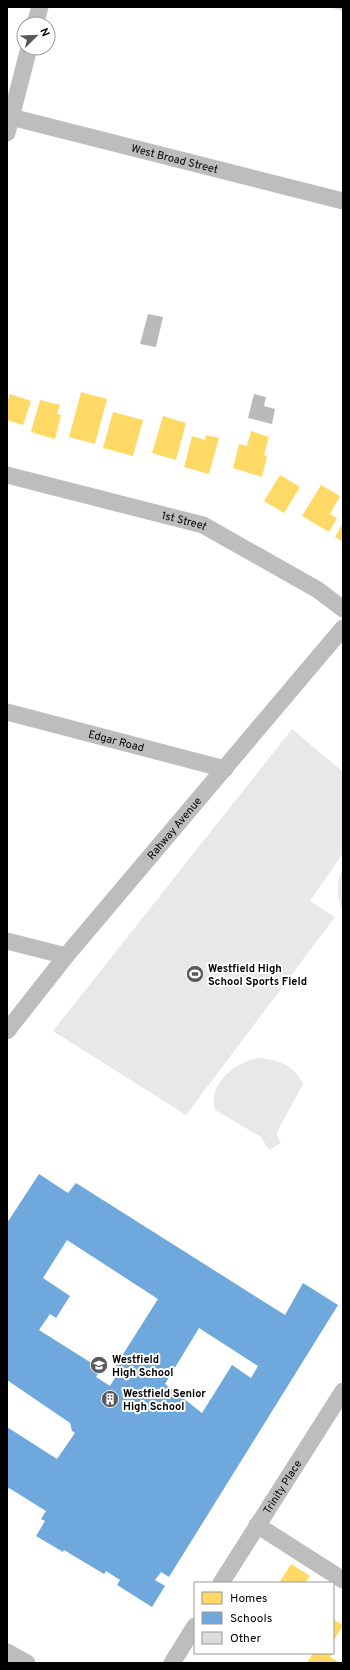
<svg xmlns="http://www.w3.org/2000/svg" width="350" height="1670" font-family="Overpass,sans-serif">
	<rect width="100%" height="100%" fill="#fff"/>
	<g fill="#e8e8e8">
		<polygon points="292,729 343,772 343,853 310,901 335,917 186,1115 53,1031"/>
		<path d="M343,869V911C336,898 336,882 343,869Z"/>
		<path d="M258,1058C278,1059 295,1066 303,1084L277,1132V1136L281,1143L269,1150L261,1137L215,1110C207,1084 235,1062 258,1058Z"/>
	</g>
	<g fill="#bababa">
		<polygon points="148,314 163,317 156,347 140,344"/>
		<polygon points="254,394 266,397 264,406 275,409 272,424 248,418"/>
	</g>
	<g fill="#ffd966">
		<polygon points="81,392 107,399 95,444 69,437"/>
		<polygon points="10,394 31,401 23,425 7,420 7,403"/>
		<polygon points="40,400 60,405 57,414 61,415 55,439 31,432"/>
		<polygon points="113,412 143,420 133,456 103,448"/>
		<polygon points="163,416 186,423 176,460 152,453"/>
		<polygon points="251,431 269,437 264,455 267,456 262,477 233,468 239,444 247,446"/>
		<polygon points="206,435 219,438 209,474 184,467 192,436 205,440"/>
		<polygon points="280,475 300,487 284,513 264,501"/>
		<polygon points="321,485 340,496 330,514 337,518 329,532 302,516"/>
		<polygon points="343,523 343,542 335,537"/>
		<polygon points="291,1564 310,1576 305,1583 279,1583"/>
		<polygon points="333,1619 343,1625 333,1642"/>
		<polygon points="313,1653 333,1653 330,1657 339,1662 307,1663"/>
	</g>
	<path fill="#6fa8dc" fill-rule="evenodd" d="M39,1174L68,1193L76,1183L285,1315L303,1283L338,1305L169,1577L161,1572L155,1580L165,1586L152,1607L117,1585L120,1580L106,1571L104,1574L64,1550L63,1552L36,1536L45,1521L41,1519L46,1511L9,1488L7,1490V1427L57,1459L75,1433L72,1431L70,1423L7,1380V1223ZM67,1240L158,1299L113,1370L118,1373L110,1386L96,1377L101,1369L39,1330L50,1314L56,1318L70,1296L43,1278ZM199,1328L258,1366L251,1378L232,1365L202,1413L165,1384Z"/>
	<polygon fill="#dbdbdb" points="329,7 343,7 343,11"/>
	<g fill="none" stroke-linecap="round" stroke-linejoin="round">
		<g stroke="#bdbdbd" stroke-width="17">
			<polyline points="35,24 40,7"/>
			<path id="s1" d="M7,116L343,201"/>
			<polyline points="7,133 29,48"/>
			<path id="s2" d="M7,475L203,525L318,590L343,609"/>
			<path id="s3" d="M7,712L225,769"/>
			<polyline points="7,941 66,956"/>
			<path id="s4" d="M7,1031L66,956L343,628"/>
			<polyline points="257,1525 343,1580"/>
			<path id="s5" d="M221,1583L343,1391"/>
			<polyline points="7,1652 27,1663"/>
			<polyline points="172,1663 195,1626"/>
		</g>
	</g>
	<defs>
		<symbol id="stadium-disc" viewBox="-11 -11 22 22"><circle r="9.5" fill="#595959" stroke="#fff"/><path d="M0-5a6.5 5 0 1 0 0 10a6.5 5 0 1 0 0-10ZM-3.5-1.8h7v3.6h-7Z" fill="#fff"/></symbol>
		<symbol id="school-disc" viewBox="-11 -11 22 22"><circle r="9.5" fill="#595959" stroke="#fff"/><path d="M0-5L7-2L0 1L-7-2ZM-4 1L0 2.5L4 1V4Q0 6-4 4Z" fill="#fff"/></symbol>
		<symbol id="building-disc" viewBox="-11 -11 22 22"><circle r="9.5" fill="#595959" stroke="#fff"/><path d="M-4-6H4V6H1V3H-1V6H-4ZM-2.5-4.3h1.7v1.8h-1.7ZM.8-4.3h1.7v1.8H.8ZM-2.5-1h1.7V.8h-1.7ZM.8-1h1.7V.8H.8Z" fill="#fff"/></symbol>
	</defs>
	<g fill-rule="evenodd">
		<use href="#stadium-disc" x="185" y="964" width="20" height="20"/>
		<use href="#school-disc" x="89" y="1355" width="20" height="20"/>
		<use href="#building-disc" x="100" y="1389" width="20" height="20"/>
	</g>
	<g text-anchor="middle" stroke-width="4" stroke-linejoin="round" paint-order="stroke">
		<g font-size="11" fill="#000" stroke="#fff">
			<text dy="4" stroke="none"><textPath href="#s1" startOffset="173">West Broad Street</textPath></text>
			<text dy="4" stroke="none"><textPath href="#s2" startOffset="183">1st Street</textPath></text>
			<text dy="4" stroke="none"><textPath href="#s3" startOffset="113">Edgar Road</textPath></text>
			<text dy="4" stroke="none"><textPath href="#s4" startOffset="263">Rahway Avenue</textPath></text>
			<text dy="4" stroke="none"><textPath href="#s5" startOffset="114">Trinity Place</textPath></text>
		</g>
		<g font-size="11" font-weight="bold" fill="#000" stroke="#fff" text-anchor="start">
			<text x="208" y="972">Westfield High<tspan x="208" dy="13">School Sports Field</tspan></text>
			<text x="112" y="1363">Westfield<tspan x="112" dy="13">High School</tspan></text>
			<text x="123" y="1397">Westfield Senior<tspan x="123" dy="13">High School</tspan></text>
		</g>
	</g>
	<rect width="350" height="1670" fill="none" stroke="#000000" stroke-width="16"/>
	<rect x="194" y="1582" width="140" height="72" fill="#ffffff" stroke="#999999"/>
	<rect x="202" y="1592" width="20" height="12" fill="#ffd966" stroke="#999999"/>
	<text x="230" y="1602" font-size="12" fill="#000000">Homes</text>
	<rect x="202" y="1612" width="20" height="12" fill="#6fa8dc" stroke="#999999"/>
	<text x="230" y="1622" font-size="12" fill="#000000">Schools</text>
	<rect x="202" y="1632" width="20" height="12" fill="#dbdbdb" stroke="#999999"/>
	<text x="230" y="1642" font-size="12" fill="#000000">Other</text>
	<g transform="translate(36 36) rotate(67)"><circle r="19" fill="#ffffff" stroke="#999999"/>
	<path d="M0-3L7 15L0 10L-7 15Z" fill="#595959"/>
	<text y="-6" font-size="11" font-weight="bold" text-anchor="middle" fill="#000000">N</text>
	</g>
</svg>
